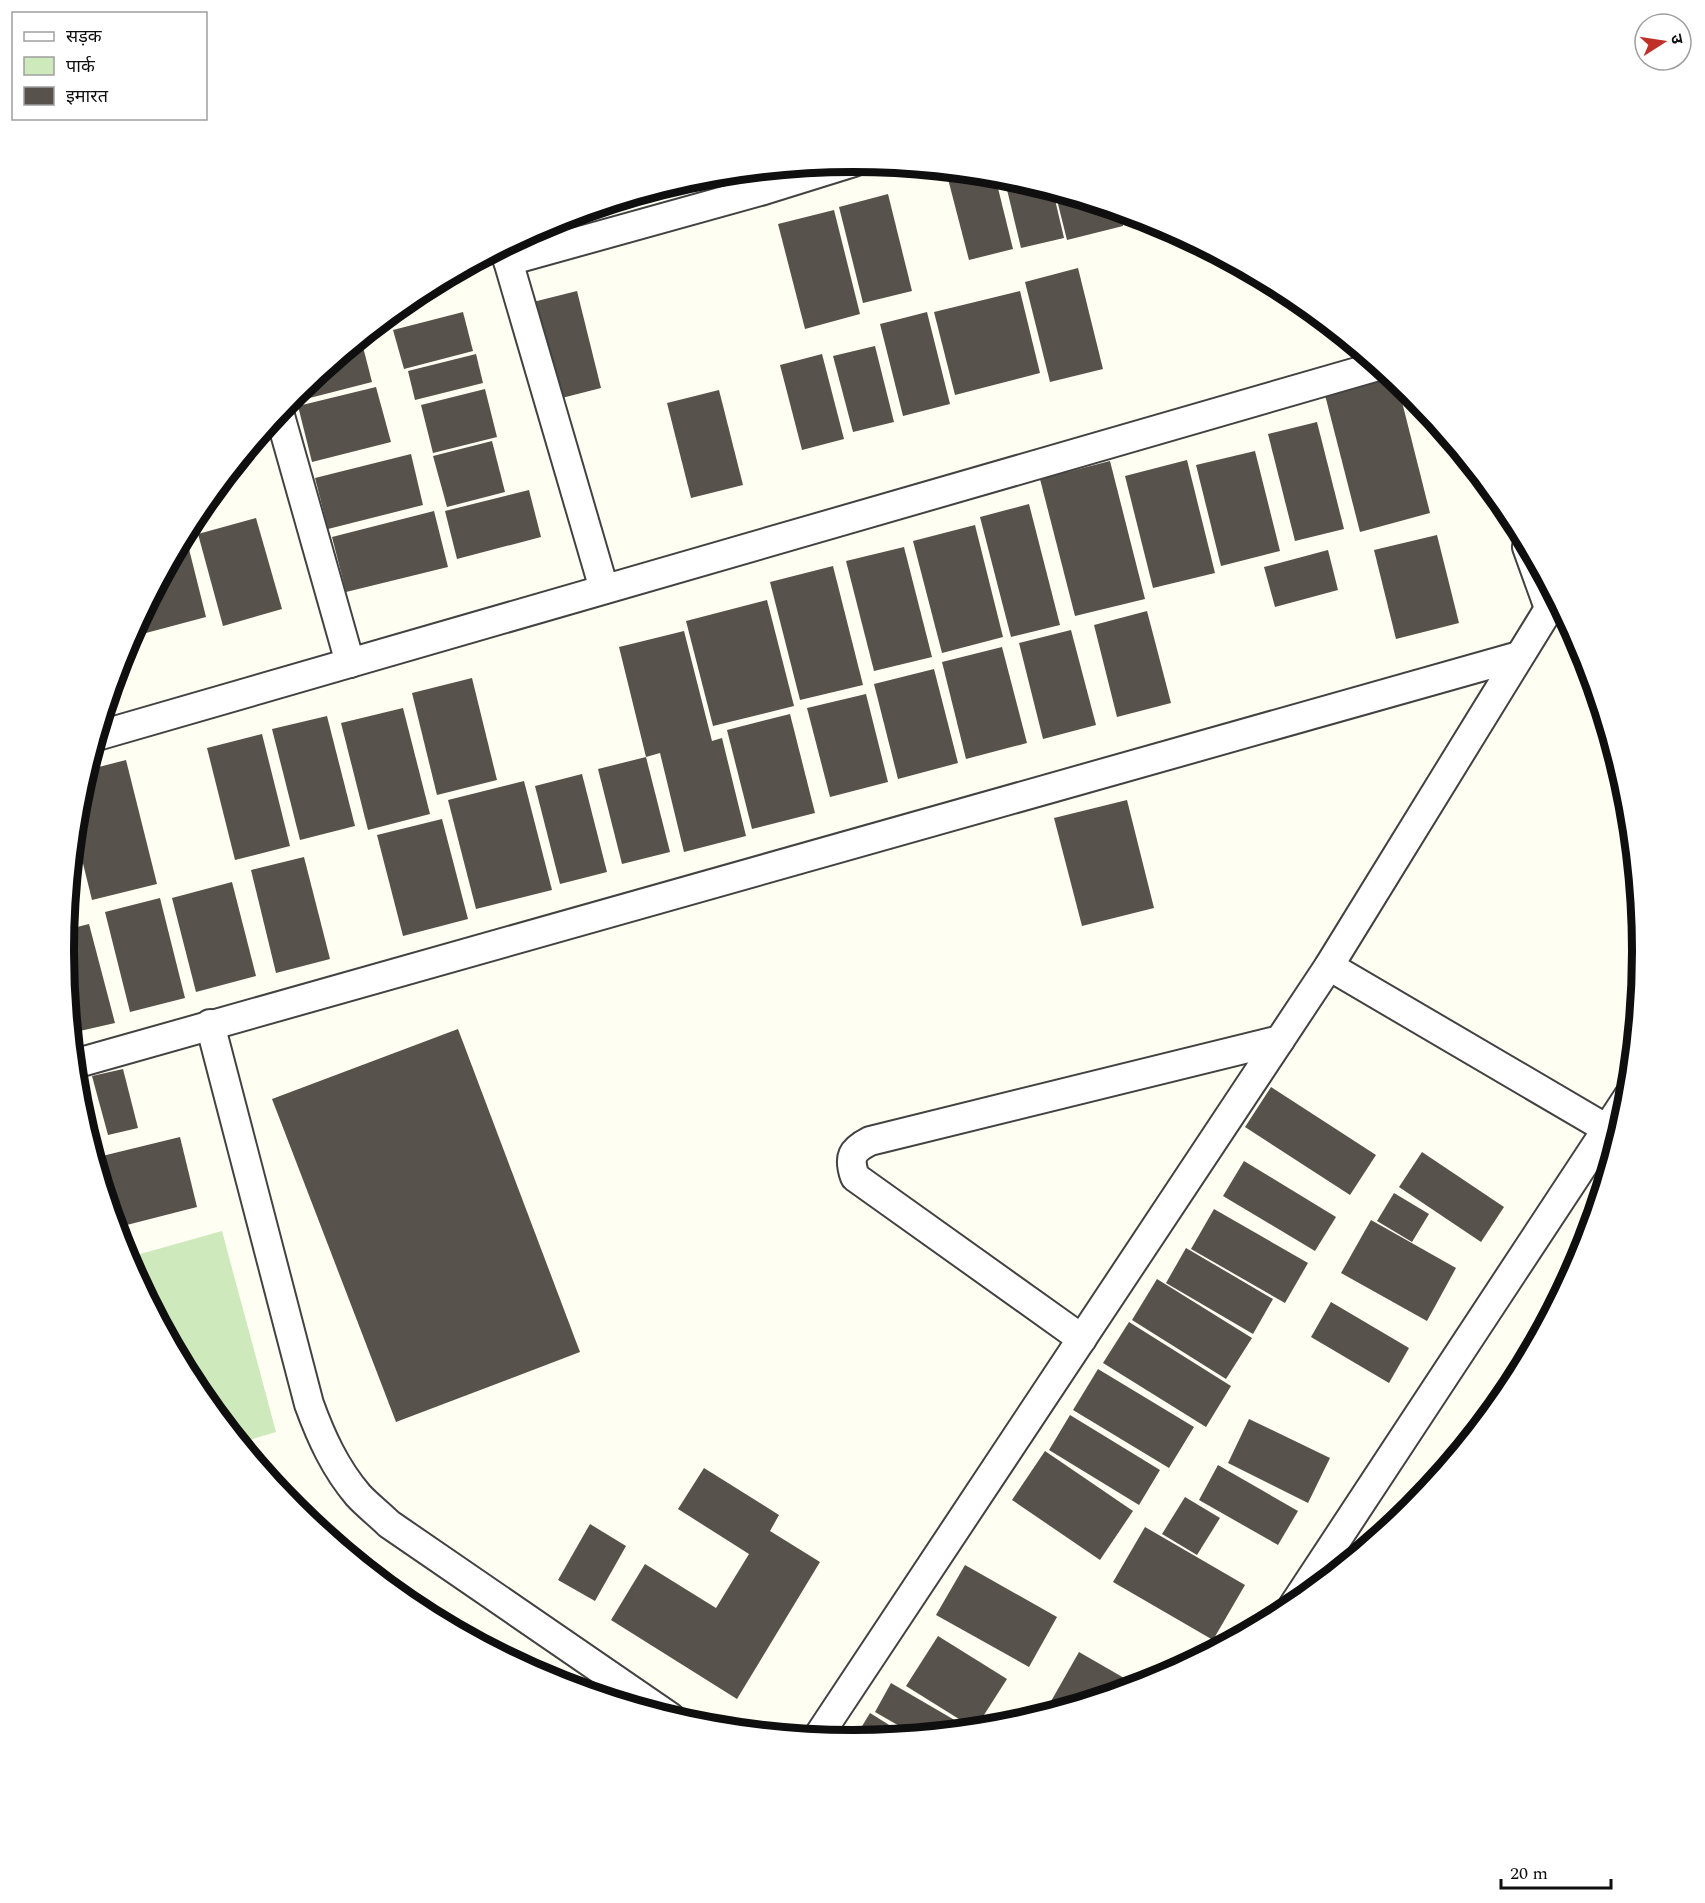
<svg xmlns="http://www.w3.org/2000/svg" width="1705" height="1903" font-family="Spectral,'Noto Sans Devanagari',serif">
	<rect width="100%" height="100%" fill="#fffef2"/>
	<polygon fill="#cee9bb" points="222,1231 276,1432 239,1443 196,1390 126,1258"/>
	<g fill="#58524c">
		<polygon points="957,172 995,176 1013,249 969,260 947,175"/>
		<polygon points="1004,177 1053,191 1064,238 1021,248"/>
		<polygon points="1055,192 1120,211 1123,226 1067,240"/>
		<polygon points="888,194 912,291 863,303 839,207"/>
		<polygon points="834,210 860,314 805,329 778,224"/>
		<polygon points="1078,268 1103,369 1050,382 1025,282"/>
		<polygon points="577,291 601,388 554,400 529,303"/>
		<polygon points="1020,291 1040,373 955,395 934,312"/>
		<polygon points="463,312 473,351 404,369 393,330"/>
		<polygon points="927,312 950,404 903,416 880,324"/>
		<polygon points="361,339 372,382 294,402 292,395 294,393"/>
		<polygon points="875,346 894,422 853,432 833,356"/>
		<polygon points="476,354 483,383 415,400 408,371"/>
		<polygon points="822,354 844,439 802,450 780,365"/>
		<polygon points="1393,378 1397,382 1430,513 1360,532 1325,395"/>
		<polygon points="376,387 391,442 312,462 298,406"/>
		<polygon points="485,389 497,437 433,453 421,405"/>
		<polygon points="719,390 743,485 691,498 667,403"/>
		<polygon points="1317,422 1344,529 1295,541 1268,434"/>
		<polygon points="492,441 505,492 447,507 433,456"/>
		<polygon points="1255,451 1280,551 1221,566 1196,465"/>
		<polygon points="411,454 423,505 328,529 315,478"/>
		<polygon points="1187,460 1215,573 1153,588 1125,476"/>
		<polygon points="1110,461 1145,599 1075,616 1040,479"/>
		<polygon points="529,490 541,537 457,559 445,511"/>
		<polygon points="1029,504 1060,625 1011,637 980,517"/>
		<polygon points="434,511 448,567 346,592 332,537"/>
		<polygon points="256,518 282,609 223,626 198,534"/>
		<polygon points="975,525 1003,637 942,653 913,541"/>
		<polygon points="185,533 206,617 146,633 141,615"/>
		<polygon points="1437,535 1459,623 1396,639 1374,550"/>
		<polygon points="904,547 932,657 874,671 846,561"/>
		<polygon points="1328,550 1338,590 1275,607 1264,567"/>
		<polygon points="833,566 863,685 800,700 770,582"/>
		<polygon points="767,600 794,706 713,726 686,621"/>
		<polygon points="1147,611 1171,703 1117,717 1094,625"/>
		<polygon points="1071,630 1096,725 1043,739 1019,643"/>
		<polygon points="684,631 712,741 722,738 746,836 684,852 660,753 646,757 619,647"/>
		<polygon points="1002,647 1027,743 966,759 942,662"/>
		<polygon points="934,669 958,763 898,779 874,684"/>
		<polygon points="472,678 497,780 437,795 412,693"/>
		<polygon points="866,694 888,782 830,797 807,708"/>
		<polygon points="403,708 430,814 368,830 341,723"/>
		<polygon points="790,714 815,813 752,829 727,730"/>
		<polygon points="327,716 355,826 300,840 272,729"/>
		<polygon points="262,734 290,846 235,860 207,748"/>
		<polygon points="646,757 670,852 622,864 598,769"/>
		<polygon points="126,760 157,884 92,900 75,831 78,797 87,770"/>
		<polygon points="582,774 607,872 560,884 535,786"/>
		<polygon points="524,781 552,890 476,909 448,800"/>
		<polygon points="1127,800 1154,908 1082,926 1054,818"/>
		<polygon points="442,819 468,919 403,936 377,835"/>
		<polygon points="304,857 330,959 276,973 251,870"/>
		<polygon points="232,882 256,976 196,992 172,898"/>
		<polygon points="160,898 185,998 130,1012 105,912"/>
		<polygon points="89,924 115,1023 71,1033 63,951 65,930"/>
		<polygon points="458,1029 580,1352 396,1422 272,1099"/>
		<polygon points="123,1069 138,1128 108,1135 92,1076"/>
		<polygon points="1271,1087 1376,1155 1350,1195 1245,1127"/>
		<polygon points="180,1137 197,1207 115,1228 94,1158"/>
		<polygon points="1422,1152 1504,1207 1481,1242 1399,1187"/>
		<polygon points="1244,1161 1336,1217 1315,1251 1223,1196"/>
		<polygon points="1394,1193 1429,1214 1412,1242 1377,1221"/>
		<polygon points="1214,1209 1308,1263 1285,1303 1191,1249"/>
		<polygon points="1371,1220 1456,1268 1427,1321 1341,1273"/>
		<polygon points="1186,1248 1273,1299 1253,1334 1166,1283"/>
		<polygon points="1157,1279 1252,1338 1226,1379 1132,1320"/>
		<polygon points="1331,1302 1409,1348 1389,1383 1311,1337"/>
		<polygon points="1129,1322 1231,1386 1206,1427 1103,1363"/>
		<polygon points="1098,1369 1194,1427 1169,1468 1073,1410"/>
		<polygon points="1070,1415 1160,1470 1139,1505 1049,1450"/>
		<polygon points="1249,1419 1330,1458 1308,1503 1228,1463"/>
		<polygon points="1045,1451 1133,1511 1100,1560 1012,1500"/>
		<polygon points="1218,1465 1298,1511 1278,1545 1199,1500"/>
		<polygon points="704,1468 779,1515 770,1531 820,1562 737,1699 611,1620 645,1564 716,1608 749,1554 678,1509"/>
		<polygon points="1185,1497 1220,1518 1197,1555 1162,1534"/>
		<polygon points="590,1524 626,1546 595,1601 558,1580"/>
		<polygon points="1145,1527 1245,1585 1213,1640 1113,1582"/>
		<polygon points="965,1565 1057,1617 1029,1667 936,1615"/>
		<polygon points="938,1636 1007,1679 975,1729 906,1686"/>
		<polygon points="1079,1652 1138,1686 1060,1710 1050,1703"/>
		<polygon points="891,1683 970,1729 915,1735 875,1712"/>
		<polygon points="870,1713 907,1736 853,1741"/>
	</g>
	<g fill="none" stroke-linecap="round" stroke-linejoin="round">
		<defs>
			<g id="minor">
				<polyline points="504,247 604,589"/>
				<polyline points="508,261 764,190 854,162"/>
				<polyline points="279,412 350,663"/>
				<polyline points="1527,547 1549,608"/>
				<polyline points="97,736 1378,366"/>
				<polyline points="1329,966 1607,1129"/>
				<path d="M210,1024L309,1404C321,1437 335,1468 358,1495C367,1505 379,1514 389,1524L670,1717"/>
				<polyline points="74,1064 1519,656"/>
				<path d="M1082,1339L855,1177C848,1157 852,1150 870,1141L1280,1040"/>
				<polyline points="1293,1606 1628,1097"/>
				<polyline points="817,1738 1329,966 1555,599"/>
			</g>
		</defs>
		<use href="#minor" stroke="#424242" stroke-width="32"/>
		<use href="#minor" stroke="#fff" stroke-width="28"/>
	</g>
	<path d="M0 0H1705V1903H0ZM74 951a779 779 0 1 1 1558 0a779 779 0 1 1-1558 0Z" fill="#fff" fill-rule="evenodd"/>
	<path fill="none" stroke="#0f0f0f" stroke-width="8" d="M74 951a779 779 0 1 1 1558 0a779 779 0 1 1-1558 0Z"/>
	<rect x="12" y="12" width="195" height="108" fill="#ffffff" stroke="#9f9f9f" stroke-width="1.5"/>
	<rect x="24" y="32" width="30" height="9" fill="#ffffff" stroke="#9f9f9f" stroke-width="1.5"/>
	<text x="66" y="42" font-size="18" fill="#0f0f0f">सड़क</text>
	<rect x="24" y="57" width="30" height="18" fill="#cee9bb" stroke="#9f9f9f" stroke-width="1.5"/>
	<text x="66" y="72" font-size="18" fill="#0f0f0f">पार्क</text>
	<rect x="24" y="87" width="30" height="18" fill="#58524c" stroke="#9f9f9f" stroke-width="1.5"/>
	<text x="66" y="102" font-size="18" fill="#0f0f0f">इमारत</text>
	<g transform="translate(1663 42) rotate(78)"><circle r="28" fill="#ffffff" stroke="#9f9f9f" stroke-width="1.5"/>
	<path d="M0-4.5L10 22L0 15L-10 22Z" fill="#bf3028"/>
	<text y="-9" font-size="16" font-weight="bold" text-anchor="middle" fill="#0f0f0f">उ</text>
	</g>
	<path d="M1501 1879v9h110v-9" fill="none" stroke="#0f0f0f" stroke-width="3"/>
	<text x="1510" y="1879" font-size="18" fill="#0f0f0f" stroke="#ffffff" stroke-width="4.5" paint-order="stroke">20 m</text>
</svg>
